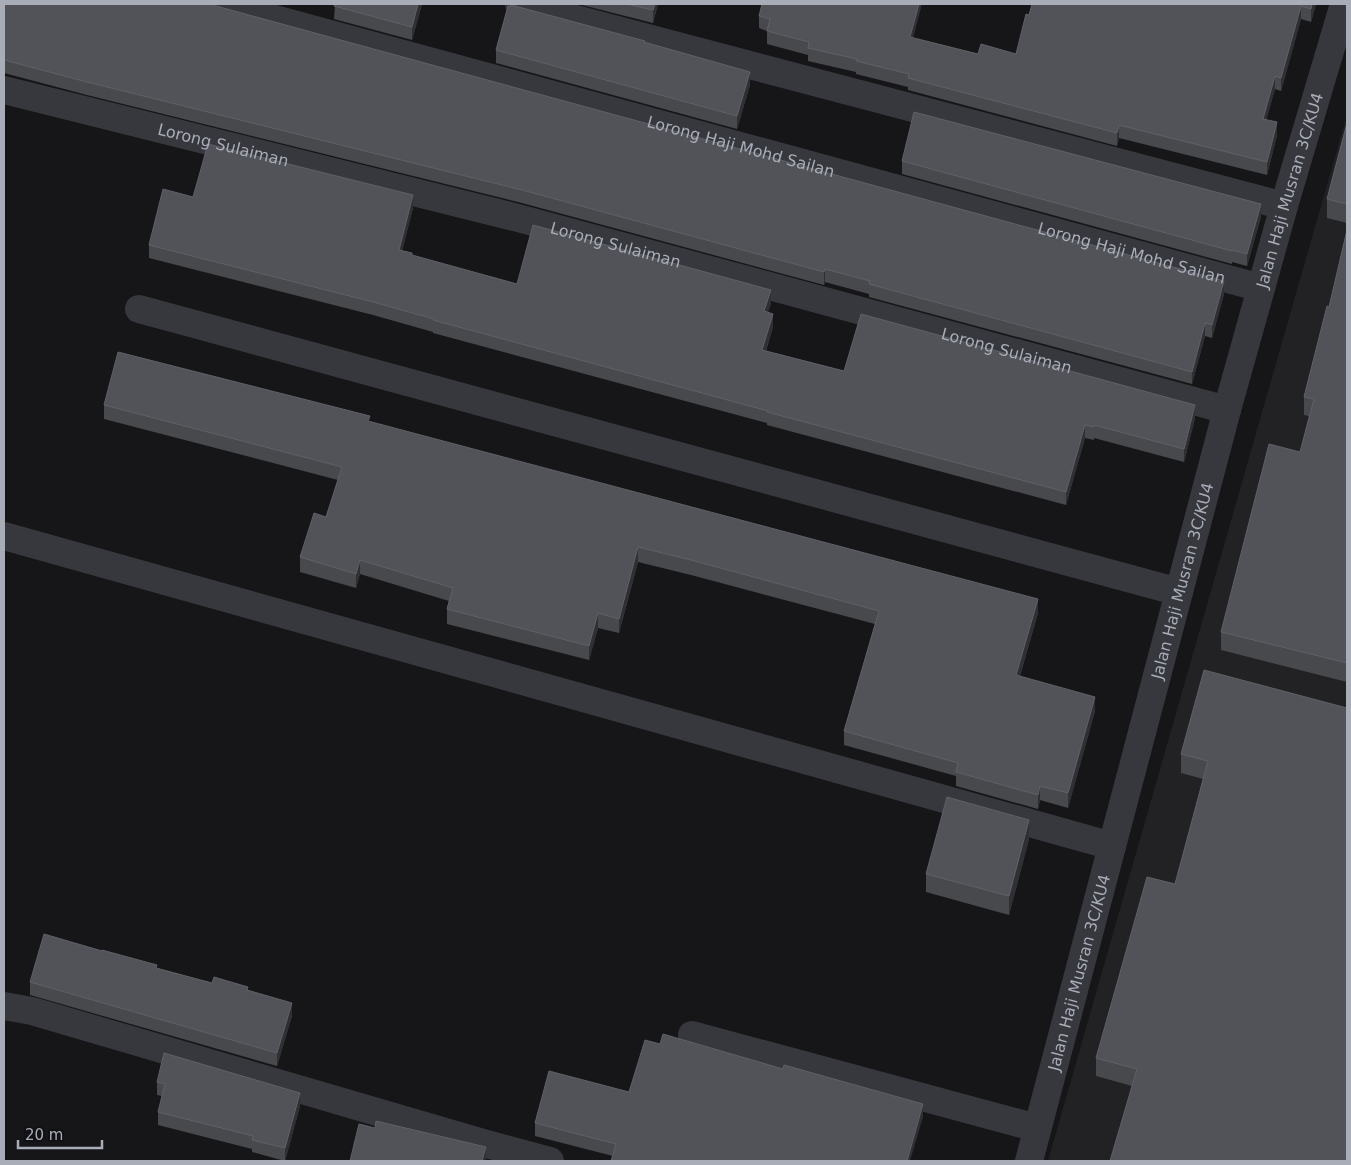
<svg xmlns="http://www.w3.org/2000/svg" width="1351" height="1165" font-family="'DejaVu Sans',sans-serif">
	<rect width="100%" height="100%" fill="#161618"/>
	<polygon fill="#222225" points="1347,115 1347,1161 1048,1161"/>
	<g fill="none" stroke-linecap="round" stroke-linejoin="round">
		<g stroke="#37383d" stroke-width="28">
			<path id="s1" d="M220,4L1261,288"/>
			<polyline points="519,4 1284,206"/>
			<path id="s2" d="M4,90L518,218L1227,410"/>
			<polyline points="139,309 1179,592"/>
			<polyline points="4,536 1112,846"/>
			<polyline points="4,1006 32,1011 483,1143 550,1161"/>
			<polyline points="692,1035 1037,1128"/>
		</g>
		<path stroke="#37383d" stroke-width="28" id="s3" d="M1029,1161L1227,410L1284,206L1344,4"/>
	</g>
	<g fill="#47494d">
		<polygon points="4,4 216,6 1224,294 1212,338 1205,336 1192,384 869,297 869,294 825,282 824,285 522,203 87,95 4,73"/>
		<polygon points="335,4 422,4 412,40 334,19"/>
		<polygon points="578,4 658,4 653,23"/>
		<polygon points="1316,4 1311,22 1301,19 1281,91 1275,89 1266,120 1277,135 1267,175 1119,138 1117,146 908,90 908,87 856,74 856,72 808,61 808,55 767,44 767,31 759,28 759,16 913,38 978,54 1016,54 1029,15"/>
		<polygon points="515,6 645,42 750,85 737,129 496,63 496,50"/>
		<polygon points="1347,123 1347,223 1327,218 1327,199"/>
		<polygon points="902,161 1261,217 1247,266 1232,262 1232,264 902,174"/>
		<polygon points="193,197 413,208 402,251 412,256 517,284 771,303 768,312 773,327 766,351 844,371 1195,418 1184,462 1094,438 1094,440 1085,438 1066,505 767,425 767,423 433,333 433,332 373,315 149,258 149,245"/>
		<polygon points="1347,230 1347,682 1221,650 1221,632 1300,452 1309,416 1304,415 1304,397 1329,307"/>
		<polygon points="104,405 370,422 1038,613 1020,676 1095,711 1068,808 1040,800 1038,809 956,786 956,776 844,745 844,731 875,624 691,575 638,562 619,633 598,628 589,660 447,624 447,609 449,601 360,574 356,588 300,572 300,557 326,517 338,480 104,419"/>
		<polygon points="1347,708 1132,1086 1096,1076 1096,1058 1175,884 1203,779 1181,773 1181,754"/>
		<polygon points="1029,839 1009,915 926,892 926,874"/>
		<polygon points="157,968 212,983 248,990 292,1016 277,1066 30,995 30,982"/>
		<polygon points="157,1082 300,1106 285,1161 252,1152 252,1149 158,1125 158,1112 162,1096 157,1095"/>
		<polygon points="629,1092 923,1117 613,1156 535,1136 535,1123"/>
	</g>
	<g fill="#2f3033">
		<polygon points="418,4 422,4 412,40 412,27"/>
		<polygon points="655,4 658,4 653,23 653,10"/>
		<polygon points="919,4 922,4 910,50 910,37"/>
		<polygon points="1312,4 1316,4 1311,22 1311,9"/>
		<polygon points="1301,6 1301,19 1281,91 1281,78"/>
		<polygon points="750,72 750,85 737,129 737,116"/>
		<polygon points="1275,76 1275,89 1263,132 1263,119"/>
		<polygon points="1277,122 1277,135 1267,175 1267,162"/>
		<polygon points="1119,125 1119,138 1117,146 1117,133"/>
		<polygon points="413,195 413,208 399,263 399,250"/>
		<polygon points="1261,204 1261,217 1247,266 1247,254"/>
		<polygon points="825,269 825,282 824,285 824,272"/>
		<polygon points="1224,281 1224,294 1212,338 1212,325"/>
		<polygon points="771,290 771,303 764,324 764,311"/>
		<polygon points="773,314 773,327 762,363 762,350"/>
		<polygon points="1205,323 1205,336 1192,384 1192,372"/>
		<polygon points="1195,405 1195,418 1184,462 1184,449"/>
		<polygon points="1085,425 1085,438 1066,505 1066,492"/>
		<polygon points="638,547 638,562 619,633 619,619"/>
		<polygon points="360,560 360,574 356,588 356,574"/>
		<polygon points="1038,599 1038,613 1016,689 1016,675"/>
		<polygon points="598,613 598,628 589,660 589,646"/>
		<polygon points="1095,697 1095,711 1068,808 1068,793"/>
		<polygon points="1040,786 1040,800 1038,809 1038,795"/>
		<polygon points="1029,820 1029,839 1009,915 1009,896"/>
		<polygon points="292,1003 292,1016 277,1066 277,1053"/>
		<polygon points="300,1093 300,1106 285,1161 285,1148"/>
		<polygon points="923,1104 923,1117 910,1161 907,1161"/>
		<polygon points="486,1147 486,1160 485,1161 482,1161"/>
	</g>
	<g fill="#525359" stroke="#5f6168">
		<polygon points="4,4 212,4 216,6 1224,281 1212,325 1205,323 1192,372 869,284 870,281 825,269 824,272 522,190 87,82 4,60"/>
		<polygon points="335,4 418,4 412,27 334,6"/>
		<polygon points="511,4 515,6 645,41 644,42 750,72 737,116 496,50 508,6 510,7"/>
		<polygon points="627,4 655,4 653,10"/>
		<polygon points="762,4 919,4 910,37 978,54 981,44 1016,54 1026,14 1029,15 1032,4 1312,4 1311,9 1301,6 1281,78 1275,76 1263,119 1277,122 1267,162 1119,125 1117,133 908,78 909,74 856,61 857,59 808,48 809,42 767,31 770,19 759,16"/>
		<polygon points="914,112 1261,204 1247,254 1232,250 1232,251 902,161"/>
		<polygon points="1347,123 1347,204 1327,199"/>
		<polygon points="208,144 413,195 399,250 412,253 412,255 517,284 533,225 771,290 764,311 773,314 762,350 844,371 861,314 1195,405 1184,449 1094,425 1094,427 1085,425 1066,492 767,412 768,411 433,320 434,319 373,302 149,245 163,189 193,197"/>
		<polygon points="1347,230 1347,663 1221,632 1269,444 1300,452 1314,399 1304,397 1327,306 1329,307"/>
		<polygon points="118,352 370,416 368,421 1038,599 1016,675 1095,697 1068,793 1040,786 1038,795 956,772 958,763 844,731 879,611 691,560 638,547 619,619 598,613 589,646 447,609 453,588 360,560 356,574 300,557 314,513 326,517 342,467 104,405"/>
		<polygon points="1204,670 1347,708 1347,1161 1110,1161 1137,1069 1096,1058 1147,877 1175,884 1208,761 1181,754"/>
		<polygon points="947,797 1029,820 1009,896 926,874"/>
		<polygon points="44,934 102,951 102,950 157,965 156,968 212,983 214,977 248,987 247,990 292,1003 277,1053 30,982"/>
		<polygon points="663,1034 783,1069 784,1065 923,1104 907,1161 611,1161 616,1144 535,1123 549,1071 629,1092 645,1040 660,1044"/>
		<polygon points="164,1053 300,1093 285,1148 252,1140 253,1136 158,1112 165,1084 157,1082"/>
		<polygon points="376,1121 486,1147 482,1161 350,1161 359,1124 375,1128"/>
	</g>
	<g text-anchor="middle" stroke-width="5" stroke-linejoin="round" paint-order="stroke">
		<g font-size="16" fill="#a8adb8" stroke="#111113">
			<text dy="6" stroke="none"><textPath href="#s2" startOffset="226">Lorong Sulaiman</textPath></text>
			<text dy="6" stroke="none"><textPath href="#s1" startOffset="540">Lorong Haji Mohd Sailan</textPath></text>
			<text dy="6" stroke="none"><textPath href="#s3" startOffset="1005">Jalan Haji Musran 3C/KU4</textPath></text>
			<text dy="6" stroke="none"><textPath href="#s2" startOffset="631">Lorong Sulaiman</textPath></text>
			<text dy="6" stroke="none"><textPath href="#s1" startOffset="945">Lorong Haji Mohd Sailan</textPath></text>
			<text dy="6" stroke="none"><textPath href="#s2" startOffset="1036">Lorong Sulaiman</textPath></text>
			<text dy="6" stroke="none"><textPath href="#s3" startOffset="600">Jalan Haji Musran 3C/KU4</textPath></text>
			<text dy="6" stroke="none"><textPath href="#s3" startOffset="195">Jalan Haji Musran 3C/KU4</textPath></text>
		</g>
	</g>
	<rect width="1351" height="1165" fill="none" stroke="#a8adb8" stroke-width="10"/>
	<path d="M18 1140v8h84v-8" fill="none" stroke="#a8adb8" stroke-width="2.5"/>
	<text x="25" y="1140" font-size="15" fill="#a8adb8" stroke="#111113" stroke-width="4" paint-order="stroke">20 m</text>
</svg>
